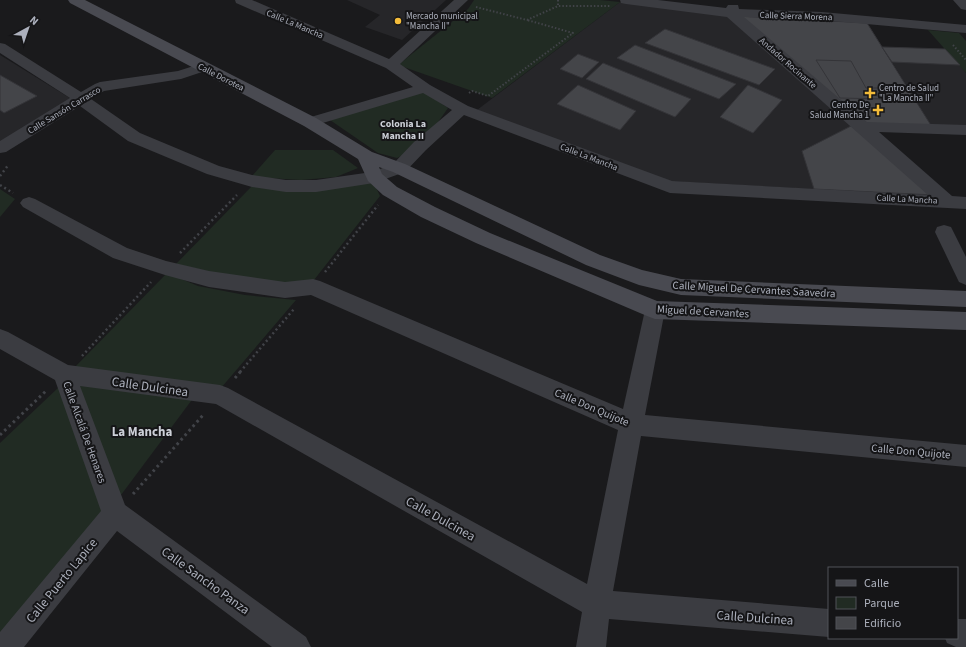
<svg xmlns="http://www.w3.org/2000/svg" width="966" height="647" font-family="'Source Sans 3',sans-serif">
	<rect width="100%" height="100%" fill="#1a1a1c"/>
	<g fill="#262629">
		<polygon points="347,0 446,0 402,40 365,27 380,15"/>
		<polygon points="620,2 727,16 853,125 802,151 814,189 667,181 477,110"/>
		<polygon points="0,55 73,100 0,143"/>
		<polygon points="892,62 960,65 966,73 966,129 932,127"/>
	</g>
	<g fill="#212b23">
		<polygon points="474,0 600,0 620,2 492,98 398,65 468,9"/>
		<polygon points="928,30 959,33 966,41 966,73"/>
		<polygon points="423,91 448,108 436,125 405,154 397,158 378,153 330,120"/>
		<polygon points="275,150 333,150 358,168 336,177 301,180 251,177"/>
		<polygon points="374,183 380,196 314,280 287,285 220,274 176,264 252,186"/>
		<polygon points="0,189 15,199 0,217"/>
		<polygon points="167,273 198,286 245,295 296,300 221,388 73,369"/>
		<polygon points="76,381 197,393 118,499"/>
		<polygon points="59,387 103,515 0,642 0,443"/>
	</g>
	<g fill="#444549" stroke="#343438">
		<polygon points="737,16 867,23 932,127 866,123"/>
		<polygon points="665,29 775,69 759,85 645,43"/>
		<polygon points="635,45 736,84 719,99 617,58"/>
		<polygon points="882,47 945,49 960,65 892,62"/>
		<polygon points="578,54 599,62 582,78 560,69"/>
		<polygon points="816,60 851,61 866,88 880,88 885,99 840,98"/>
		<polygon points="603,63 691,99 675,117 586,79"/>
		<polygon points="0,75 37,96 4,113 0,110"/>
		<polygon points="578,85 636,111 620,130 557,104"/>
		<polygon points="748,85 782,100 753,133 720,117"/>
		<polygon points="853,125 934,195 814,189 802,151"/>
	</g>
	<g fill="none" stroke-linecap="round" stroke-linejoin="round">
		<g stroke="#414348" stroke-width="2" stroke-dasharray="1.5 2" stroke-linecap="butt">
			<polyline points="558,0 558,6"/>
			<polyline points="476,7 527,20 558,6 610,6"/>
			<polyline points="953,45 966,60"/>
			<polyline points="469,93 472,91 488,96 573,33 527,20"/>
		</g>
		<g stroke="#414348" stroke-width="2.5" stroke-dasharray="2 3" stroke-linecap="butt">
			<polyline points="0,176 9,164"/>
			<polyline points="0,185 13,193"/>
			<polyline points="180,253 237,195"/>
			<polyline points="325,272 378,205"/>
			<polyline points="82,356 151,282"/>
			<polyline points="240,372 294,309"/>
		</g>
		<g stroke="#414348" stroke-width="3" stroke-dasharray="2.5 3.5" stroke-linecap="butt">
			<polyline points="235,378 241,371"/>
			<polyline points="0,435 47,390"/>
			<polyline points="133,494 204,414"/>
		</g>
		<g fill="#3b3c41" fill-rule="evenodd">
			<polygon points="235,0 252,0 389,59 454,0 468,0 400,64 430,85 468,106 672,181 928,195 727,17 626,4 621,3 620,0 658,0 726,8 728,5 738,5 739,9 822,12 966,25 966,33 822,20 744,17 867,122 966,125 966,135 879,132 952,196 966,197 966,209 670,193 464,115 426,150 405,172 374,183 316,192 286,192 252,187 207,174 128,141 80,106 6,152 0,153 0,141 70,98 0,53 0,43 5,44 81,92 95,84 100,82 178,71 203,63 208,64 210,67 208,70 181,79 104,91 91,99 140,133 219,166 252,175 286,180 316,180 372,172 393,164 414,142 452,110 423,93 316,125 310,127 304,125 302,122 304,119 413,87 386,68 236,3"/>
			<polygon points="953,0 966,0 966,10 961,9"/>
			<polygon points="29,197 35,199 127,248 166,261 209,271 285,282 313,279 320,281 623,409 645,310 648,304 655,302 662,304 665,310 645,415 966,445 966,467 641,436 613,591 829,609 829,637 609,619 606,647 576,647 582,612 216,404 80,386 125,505 306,637 311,647 272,647 117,531 24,647 0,647 0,632 101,511 55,380 0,349 0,329 8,332 68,365 220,385 228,388 587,584 618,430 311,295 285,298 209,287 165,275 113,258 23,207 20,203 23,199"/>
			<polygon points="944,225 951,227 966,257 966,285 959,282 935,232 937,227"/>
			<polygon points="957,619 966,619 966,647 956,647 947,643 945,638 957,638"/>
		</g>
		<polygon fill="#494a51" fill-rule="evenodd" points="68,0 85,0 316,118 372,152 405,164 600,255 642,270 681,279 966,291 966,307 681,295 639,285 586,265 393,172 379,167 382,174 397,187 435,207 490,233 657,301 966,312 966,330 655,319 647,316 476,243 421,217 383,195 368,181 358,159 304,126 70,3"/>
	</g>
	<g fill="#f4bc3a" stroke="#151517" stroke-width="1.5">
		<circle cx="398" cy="21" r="4"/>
		<path d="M868 87h4v4h4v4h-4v4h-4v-4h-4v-4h4z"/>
		<path d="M876 104h4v4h4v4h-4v4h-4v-4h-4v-4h4z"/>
	</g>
	<g text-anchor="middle" stroke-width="4" stroke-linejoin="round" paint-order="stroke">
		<g font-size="9" fill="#acb0bc" stroke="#151517" text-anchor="start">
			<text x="406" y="19">Mercado municipal<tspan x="406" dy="10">"Mancha II"</tspan></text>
			<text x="879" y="91">Centro de Salud<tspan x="879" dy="10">"La Mancha II"</tspan></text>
			<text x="869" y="108" text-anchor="end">Centro De<tspan x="869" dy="10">Salud Mancha 1</tspan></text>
		</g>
		<g font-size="9" fill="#acb0bc" stroke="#151517">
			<text transform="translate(796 16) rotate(2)" y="3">Calle Sierra Morena</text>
			<text transform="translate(295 24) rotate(23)" y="3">Calle La Mancha</text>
			<text transform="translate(788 63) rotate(41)" y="3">Andador Rocinante</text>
			<text transform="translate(221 77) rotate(27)" y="3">Calle Dorotea</text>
			<text transform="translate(64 110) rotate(-31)" y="3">Calle Sansón Carrasco</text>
			<text transform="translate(589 157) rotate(21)" y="3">Calle La Mancha</text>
			<text transform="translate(907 199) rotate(3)" y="3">Calle La Mancha</text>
		</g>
		<g font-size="10" font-weight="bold" fill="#cdd0d8" stroke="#151517">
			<text x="403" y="127">Colonia La<tspan x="403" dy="12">Mancha II</tspan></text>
		</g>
		<g font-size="11" fill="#acb0bc" stroke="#151517">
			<text transform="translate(754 289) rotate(3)" y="4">Calle Miguel De Cervantes Saavedra</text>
			<text transform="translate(703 311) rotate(3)" y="4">Miguel de Cervantes</text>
			<text transform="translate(592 407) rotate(23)" y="4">Calle Don Quijote</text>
			<text transform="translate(85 432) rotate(70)" y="4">Calle Alcalá De Henares</text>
			<text transform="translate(911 451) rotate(5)" y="4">Calle Don Quijote</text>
		</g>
		<g font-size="13" fill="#acb0bc" stroke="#151517">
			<text transform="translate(150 386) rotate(8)" y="5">Calle Dulcinea</text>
			<text transform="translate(441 518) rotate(29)" y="5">Calle Dulcinea</text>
			<text transform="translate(61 580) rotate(-51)" y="5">Calle Puerto Lapice</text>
			<text transform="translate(206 580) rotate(36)" y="5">Calle Sancho Panza</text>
			<text transform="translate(755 617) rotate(4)" y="5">Calle Dulcinea</text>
		</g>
		<g font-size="13" font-weight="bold" fill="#cdd0d8" stroke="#151517">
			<text x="142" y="436">La Mancha</text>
		</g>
	</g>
	<rect x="828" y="567" width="130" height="72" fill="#151517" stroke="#515359"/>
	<rect x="836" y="580" width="20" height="6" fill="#494a51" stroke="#515359"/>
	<text x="864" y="587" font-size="12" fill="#acb0bc">Calle</text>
	<rect x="836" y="597" width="20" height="12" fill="#212b23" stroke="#515359"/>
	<text x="864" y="607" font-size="12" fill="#acb0bc">Parque</text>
	<rect x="836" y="617" width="20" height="12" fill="#444549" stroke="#515359"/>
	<text x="864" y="627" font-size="12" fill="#acb0bc">Edificio</text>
	<g transform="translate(28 28) rotate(40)" stroke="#151517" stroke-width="3" paint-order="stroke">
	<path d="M0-3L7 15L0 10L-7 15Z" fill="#acb0bc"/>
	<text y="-6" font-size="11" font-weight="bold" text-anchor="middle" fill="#acb0bc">N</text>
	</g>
</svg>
